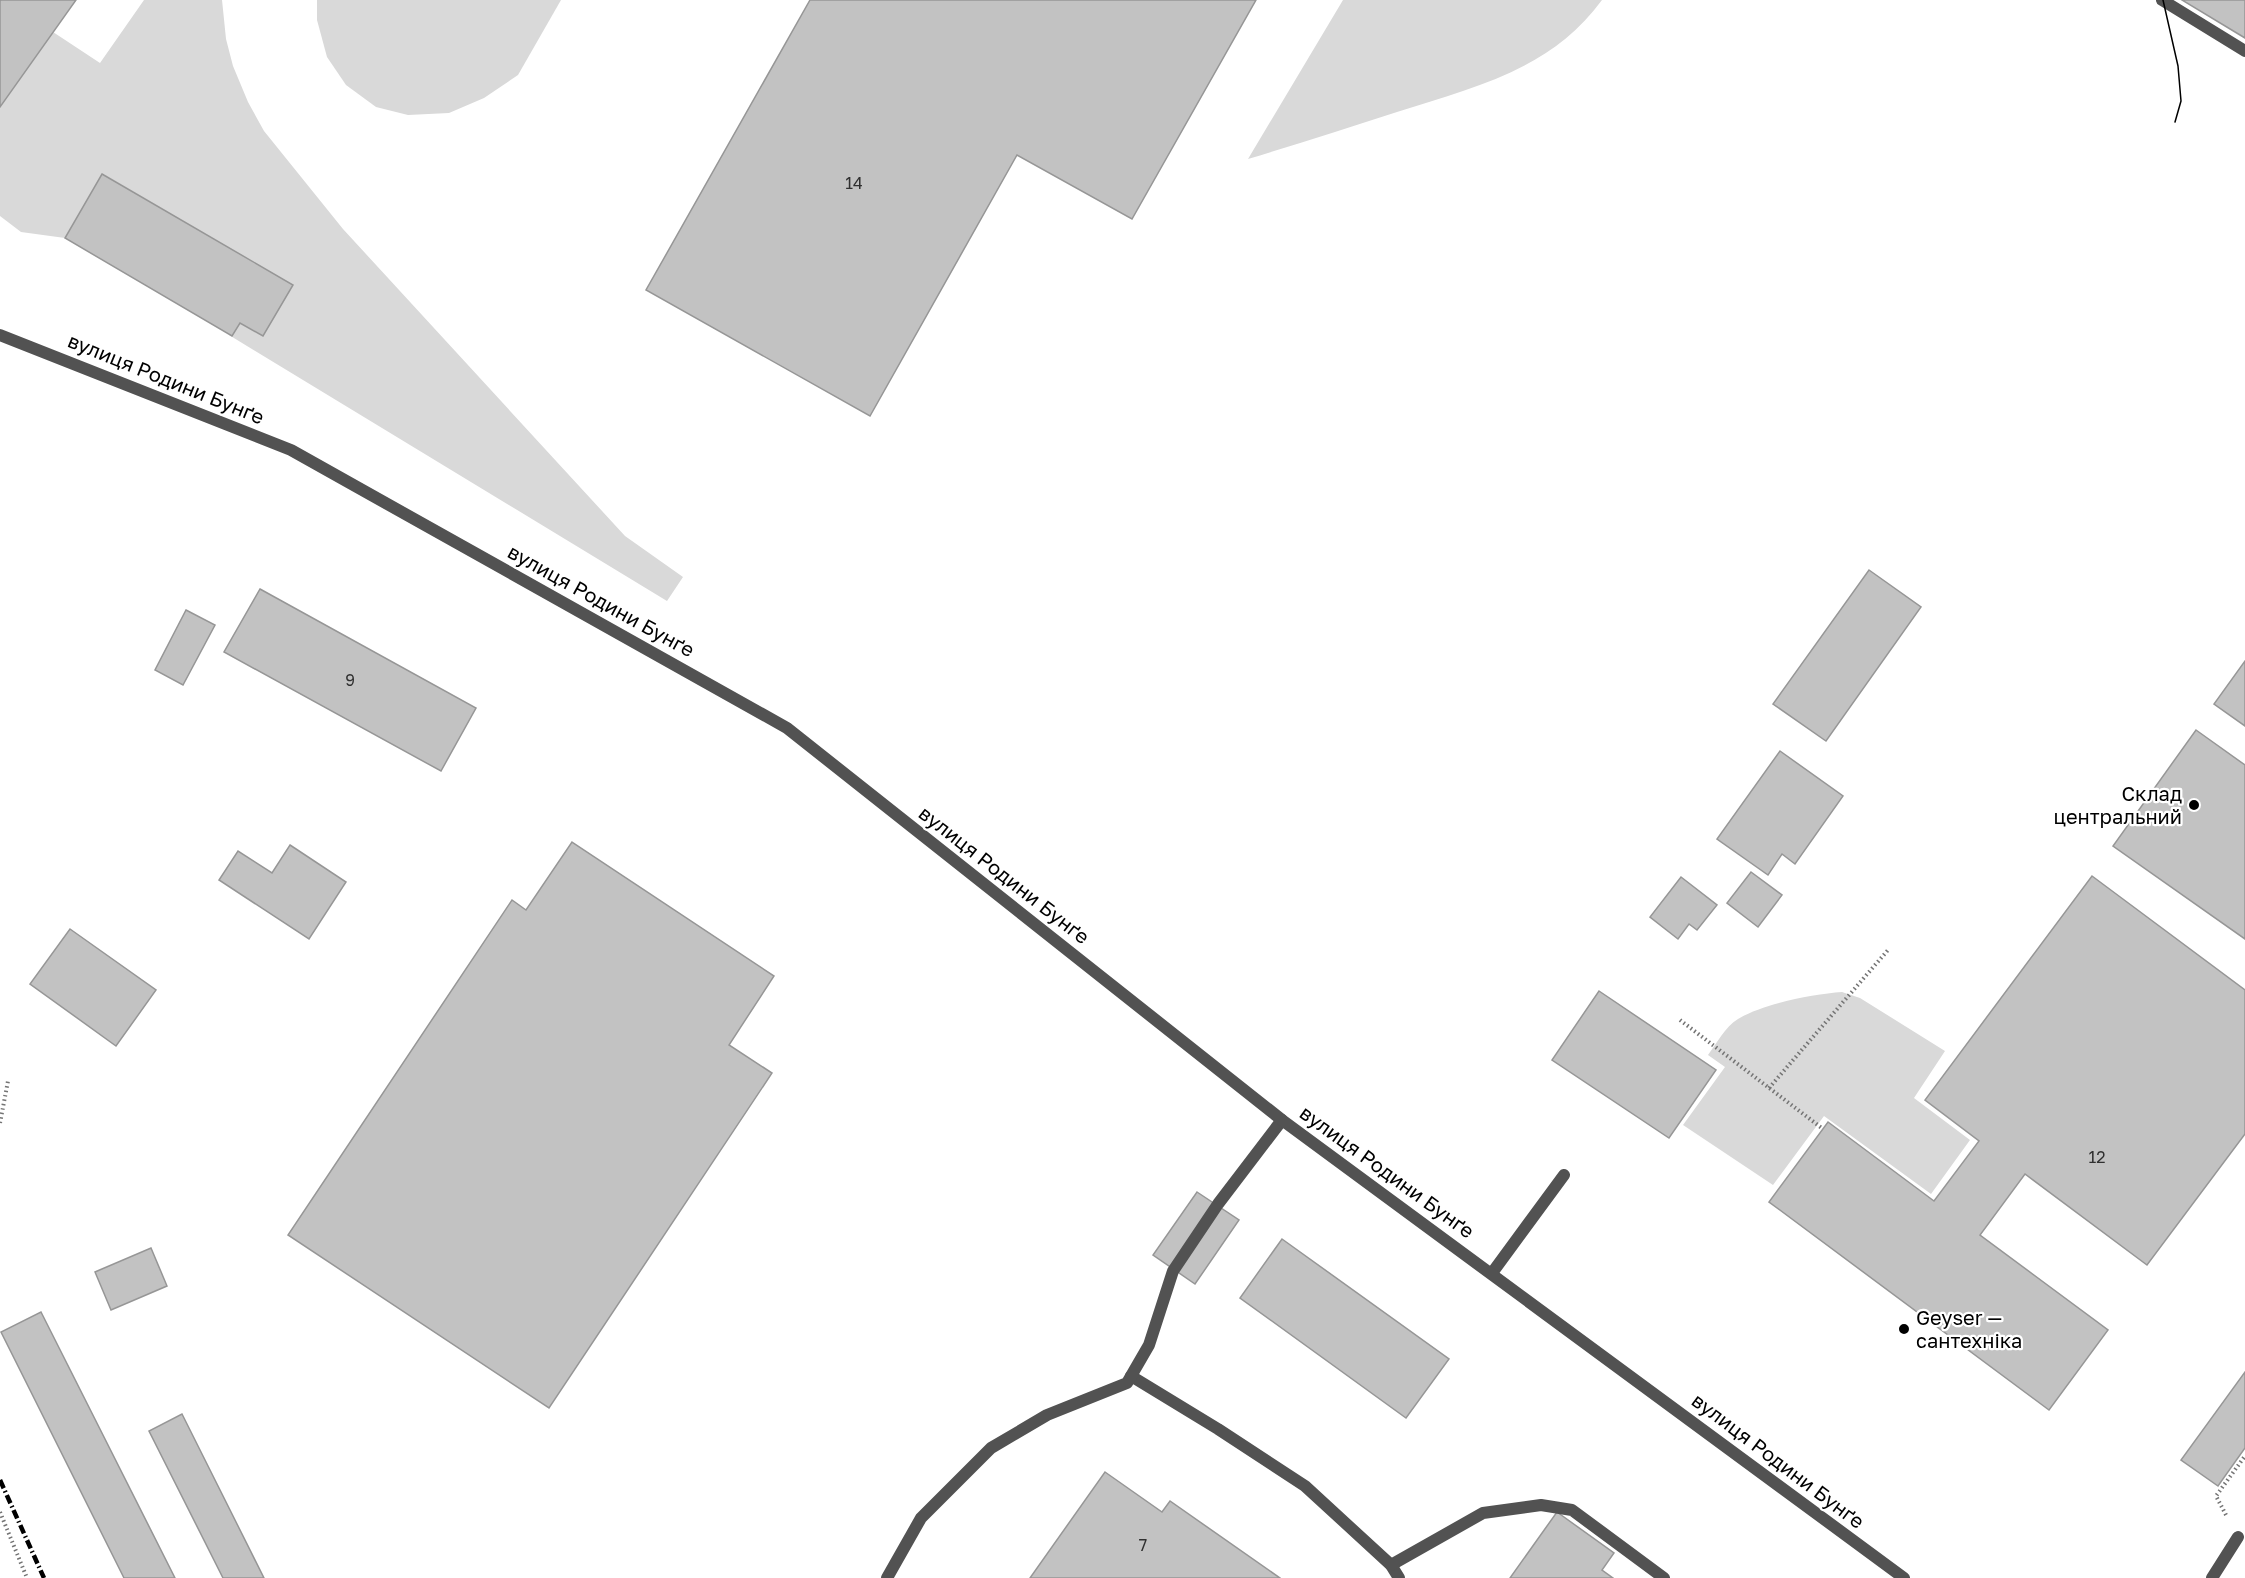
<svg xmlns="http://www.w3.org/2000/svg" width="2245" height="1578" font-family="'Golos Text',sans-serif">
	<rect width="100%" height="100%" fill="#fff"/>
	<g fill="#d9d9d9">
		<polygon points="144,0 222,0 226,39 233,66 248,102 264,131 343,229 625,536 683,577 667,601 229,335 240,323 263,336 292,285 103,174 65,238 21,232 0,216 0,107 53,32 100,63"/>
		<polygon points="317,0 561,0 518,75 484,98 449,113 408,115 376,107 346,85 327,57 317,20"/>
		<path d="M1343,0H1602C1551,70 1475,87 1397,112C1347,128 1298,144 1248,159Z"/>
		<path d="M1842,992L1860,998L1945,1051L1914,1098L1970,1140L1931,1194L1824,1116L1773,1185L1683,1125L1725,1067L1708,1055C1717,1043 1725,1027 1738,1019C1763,1004 1813,994 1842,992Z"/>
	</g>
	<g fill="#c2c2c2" stroke="#969696" stroke-width="1.5">
		<polygon points="1,0 76,0 0,107 0,1"/>
		<polygon points="810,0 1256,0 1132,219 1017,155 870,416 646,290"/>
		<polygon points="2182,0 2245,0 2245,38"/>
		<polygon points="102,174 293,285 263,336 240,323 232,336 65,238"/>
		<polygon points="1869,570 1921,607 1826,741 1773,704"/>
		<polygon points="260,589 476,708 441,771 224,652"/>
		<polygon points="186,610 215,625 183,685 155,670"/>
		<polygon points="2245,661 2245,726 2214,704"/>
		<polygon points="2196,730 2245,765 2245,939 2113,846"/>
		<polygon points="1780,751 1843,796 1795,864 1782,854 1768,875 1717,839"/>
		<polygon points="572,842 774,976 729,1045 772,1073 549,1408 288,1235 512,900 526,910"/>
		<polygon points="290,845 346,882 309,939 219,880 238,851 272,873"/>
		<polygon points="1751,872 1782,895 1758,927 1727,903"/>
		<polygon points="2092,876 2245,990 2245,1134 2147,1265 2025,1174 1980,1235 2108,1330 2049,1410 1769,1202 1828,1122 1934,1201 1979,1141 1925,1100"/>
		<polygon points="1681,877 1717,905 1697,930 1689,924 1678,939 1650,917"/>
		<polygon points="70,929 156,990 116,1046 30,984"/>
		<polygon points="1599,991 1716,1070 1669,1138 1552,1060"/>
		<polygon points="1197,1192 1239,1220 1195,1284 1153,1255"/>
		<polygon points="1282,1239 1449,1359 1406,1418 1240,1298"/>
		<polygon points="151,1248 167,1286 111,1310 95,1272"/>
		<polygon points="41,1312 175,1578 124,1578 1,1332"/>
		<polygon points="2245,1372 2245,1448 2218,1486 2181,1460"/>
		<polygon points="182,1414 264,1578 223,1578 149,1431"/>
		<polygon points="1105,1472 1162,1512 1170,1501 1280,1578 1030,1578"/>
		<polygon points="1557,1512 1614,1553 1602,1570 1613,1578 1510,1578"/>
	</g>
	<g fill="none" stroke-linecap="round" stroke-linejoin="round">
		<g stroke="#747474" stroke-width="4" stroke-dasharray="1.5 3" stroke-linecap="butt">
			<polyline points="1680,1020 1823,1129"/>
			<polyline points="1769,1088 1888,950"/>
			<polyline points="0,1123 8,1081"/>
			<polyline points="0,1512 27,1578"/>
			<polyline points="2226,1515 2216,1496 2245,1456"/>
		</g>
		<g stroke="#525252" stroke-width="12">
			<polyline points="2162,0 2245,51"/>
			<polyline points="1492,1273 1564,1175"/>
			<polyline points="1131,1376 1218,1429 1305,1486 1391,1565 1399,1578"/>
			<polyline points="1391,1565 1483,1513 1541,1505 1572,1510 1664,1578"/>
			<polyline points="887,1578 921,1518 991,1448 1047,1415 1127,1383 1149,1345 1173,1271 1218,1204 1282,1120"/>
			<polyline points="2212,1578 2238,1537"/>
		</g>
		<polyline stroke="#525252" stroke-width="12" points="0,335 291,450 787,728 1282,1120 1904,1578"/>
		<polyline stroke="#000" stroke-width="1.5" points="2163,0 2178,66 2181,101 2175,122"/>
		<polyline stroke="#000" stroke-width="4.5" stroke-dasharray="9 3 1.5 3" stroke-linecap="butt" points="0,1480 44,1578"/>
	</g>
	<g fill="#000" stroke="#fff" stroke-width="2">
		<circle cx="2194" cy="805" r="6"/>
		<circle cx="1904" cy="1329" r="6"/>
	</g>
	<g text-anchor="middle" stroke-width="4.5" stroke-linejoin="round" paint-order="stroke">
		<g font-size="16" fill="#303030">
			<text x="854" y="189">14</text>
			<text x="350" y="686">9</text>
			<text x="2097" y="1163">12</text>
			<text x="1143" y="1551">7</text>
		</g>
		<g font-size="20" fill="#000" stroke="#fff">
			<text transform="translate(166 379) rotate(22)" y="7">вулиця Родини Бунґе</text>
			<text transform="translate(601 601) rotate(29)" y="7">вулиця Родини Бунґе</text>
			<text transform="translate(1004 875) rotate(38)" y="7">вулиця Родини Бунґе</text>
			<text transform="translate(1387 1172) rotate(36)" y="7">вулиця Родини Бунґе</text>
			<text transform="translate(1778 1461) rotate(37)" y="7">вулиця Родини Бунґе</text>
		</g>
		<g font-size="20" fill="#000" stroke="#fff" text-anchor="end">
			<text x="2182" y="801">Склад<tspan x="2182" dy="23">центральний</tspan></text>
			<text x="1916" y="1325" text-anchor="start">Geyser —<tspan x="1916" dy="23">сантехніка</tspan></text>
		</g>
	</g>
</svg>
